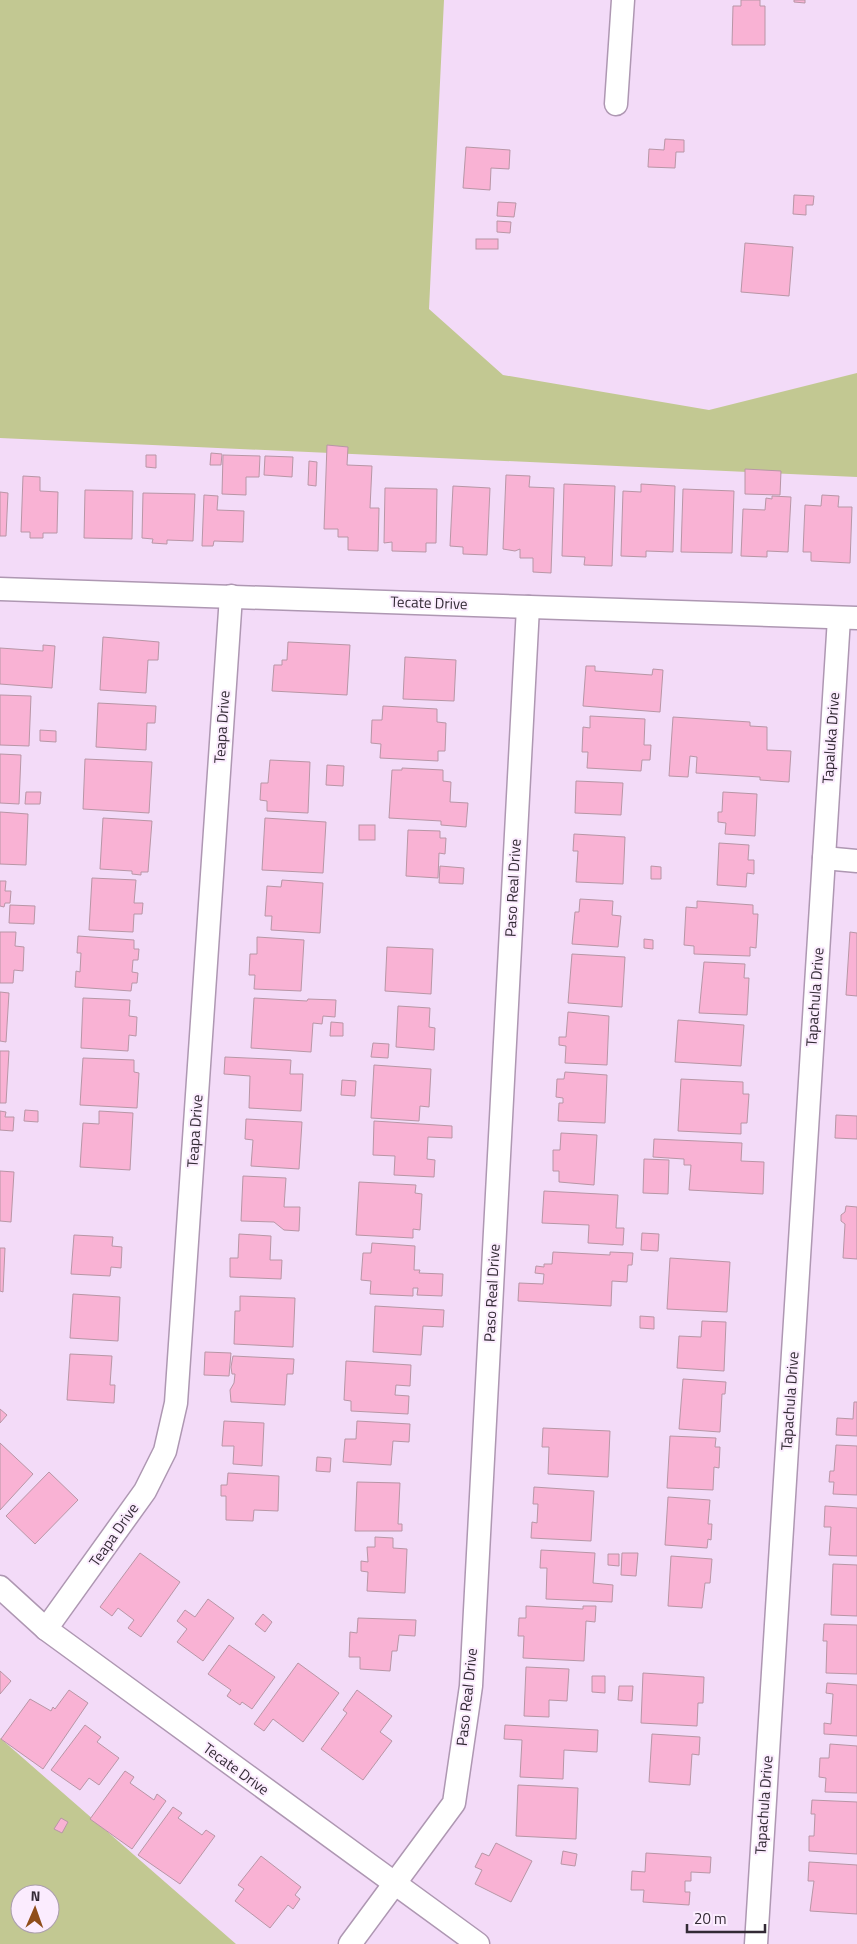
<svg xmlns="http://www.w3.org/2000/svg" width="857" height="1944" font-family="'Titillium Web',sans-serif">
	<rect width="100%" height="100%" fill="#f3dbf8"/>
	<g fill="#c2c892" fill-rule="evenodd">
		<polygon points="0,0 444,0 429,309 503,375 709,410 857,373 857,477 0,438"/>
		<path d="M0,1738L236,1944H0ZM20,1894H50V1924H20Z"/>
	</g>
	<g fill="#f9b2d4" stroke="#b896a6">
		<polygon points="741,0 760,0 760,6 765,6 765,45 732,45 733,6 741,6"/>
		<polygon points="794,0 805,0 805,3 794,2"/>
		<polygon points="665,139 684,140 684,152 676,152 675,168 648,167 649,149 664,150"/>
		<polygon points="466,147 510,150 509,169 491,168 490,190 463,188"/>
		<polygon points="794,195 814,196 813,205 806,205 806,215 793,214"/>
		<polygon points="498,202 516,203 514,217 497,216"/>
		<polygon points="497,221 511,222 510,233 497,232"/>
		<rect x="476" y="239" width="22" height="10"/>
		<polygon points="745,243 793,247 789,296 741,292"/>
		<polygon points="327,445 348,447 347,465 372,466 370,508 379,508 378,551 348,550 348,537 338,537 338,529 324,529"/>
		<polygon points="211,453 222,454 221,465 210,465"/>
		<polygon points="146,455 156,455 156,468 146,467"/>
		<polygon points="223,455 260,456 259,477 246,477 246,495 222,494"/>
		<polygon points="265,456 293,457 292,477 264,475"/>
		<polygon points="309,461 317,462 316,486 308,485"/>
		<polygon points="745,469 781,471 780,495 745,494"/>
		<polygon points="506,475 530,476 529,487 554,488 551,573 533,572 533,558 520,558 520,549 515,551 503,549"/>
		<polygon points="23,476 40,477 40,491 58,492 57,533 43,533 43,538 30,538 30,532 21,532"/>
		<polygon points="564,484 615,486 612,566 584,565 585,557 562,556"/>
		<polygon points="641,484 675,486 673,552 646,551 646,557 621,556 623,491 641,492"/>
		<polygon points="453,486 490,488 487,555 463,554 463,547 450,546"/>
		<polygon points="385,488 437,489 436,543 426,543 426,552 392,551 392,542 384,543"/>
		<polygon points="683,489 734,491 732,553 681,552"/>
		<polygon points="85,490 133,491 132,539 84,538"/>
		<polygon points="0,492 8,493 6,536 0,536"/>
		<polygon points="143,493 195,494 193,541 167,540 167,544 152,543 153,539 142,538"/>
		<polygon points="204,495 218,496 217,510 244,511 243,542 214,541 213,546 202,546"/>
		<polygon points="822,495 839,496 838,507 852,507 850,563 811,561 811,552 803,552 805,505 821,506"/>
		<polygon points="772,496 791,497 788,552 767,551 767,557 741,556 743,509 765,510 766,498 772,499"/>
		<polygon points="103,637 159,642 158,660 148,660 146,693 100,690"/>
		<polygon points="288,642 350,645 347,695 272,691 274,665 282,665 282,660 287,660"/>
		<polygon points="43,645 55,646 52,688 0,684 0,648 43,651"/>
		<polygon points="405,657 456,660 454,701 403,699"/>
		<polygon points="586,666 595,666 595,671 652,675 653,669 663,670 660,712 583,706"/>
		<polygon points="0,695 31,696 29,746 0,745"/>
		<polygon points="98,703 156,706 155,723 147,723 146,750 96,747"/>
		<polygon points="383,706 437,709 437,722 446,723 445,751 438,751 438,761 380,758 381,744 371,743 372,720 382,720"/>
		<polygon points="590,716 645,719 644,745 651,745 650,760 642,760 641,771 587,768 588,752 582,752 583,727 590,728"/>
		<polygon points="673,717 750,722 750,726 767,727 767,750 791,751 789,782 760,780 760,777 696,773 697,757 690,756 688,777 669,776"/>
		<polygon points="40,730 56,731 56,742 40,741"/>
		<polygon points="0,754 21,755 19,804 0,803"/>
		<polygon points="85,759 152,762 149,813 83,809"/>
		<polygon points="270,760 310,762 308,813 267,811 267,801 260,800 261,783 268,783"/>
		<polygon points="327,765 344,766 343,786 326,785"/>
		<polygon points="402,768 443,770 443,781 451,782 450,802 468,803 466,827 441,825 441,821 389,818 392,770 402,770"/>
		<polygon points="576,781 623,783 621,815 575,813"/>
		<polygon points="26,792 41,792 40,804 25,804"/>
		<polygon points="723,792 757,794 755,836 725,834 726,823 718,822 718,812 722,812"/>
		<polygon points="0,812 28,814 26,865 0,864"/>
		<polygon points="103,818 152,821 148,872 141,872 141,875 132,874 132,871 100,869"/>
		<polygon points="265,818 326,822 323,873 262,870"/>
		<rect x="359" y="825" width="16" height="15"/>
		<polygon points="408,830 440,831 440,838 446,838 445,854 439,853 438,878 406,876"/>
		<polygon points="574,834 625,837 623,884 576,882 578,851 573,851"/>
		<polygon points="719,843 749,845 748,860 754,860 754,874 747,873 746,887 717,885"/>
		<polygon points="440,866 464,868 463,884 439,883"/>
		<polygon points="651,866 661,867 661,879 651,879"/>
		<polygon points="92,878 136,880 134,903 143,903 142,914 134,914 133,932 89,930"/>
		<polygon points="282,880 323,883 320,933 271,930 272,916 265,916 267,886 281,887"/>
		<polygon points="0,881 6,881 5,891 11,891 10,903 5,903 4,907 0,906"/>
		<polygon points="580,899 613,901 612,915 621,916 618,947 572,944 575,912 579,912"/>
		<polygon points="697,901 753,905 753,914 758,914 756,948 750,947 750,956 694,954 694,946 684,945 686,907 697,908"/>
		<polygon points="10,905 35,906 34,924 9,923"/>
		<polygon points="0,932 16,932 15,946 24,947 23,971 14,970 13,983 0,983"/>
		<polygon points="850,932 857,933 857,996 846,995"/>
		<polygon points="78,936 134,940 134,949 139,949 138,960 133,960 132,972 138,973 137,983 132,983 131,991 75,987 76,971 80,972 81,953 77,953"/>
		<polygon points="257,937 304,940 301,991 254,989 255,975 249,975 250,954 257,954"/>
		<polygon points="644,939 653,940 653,949 644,948"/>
		<polygon points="387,947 433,949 431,994 385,991"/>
		<polygon points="572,954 625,957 622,1007 568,1003"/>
		<polygon points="704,962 745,964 744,978 749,978 747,1015 699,1013"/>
		<polygon points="0,992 9,993 6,1042 0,1041"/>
		<polygon points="83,998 130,1000 129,1016 137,1017 136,1036 129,1035 128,1051 81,1048"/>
		<polygon points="254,998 307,1001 308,999 336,1000 335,1017 323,1016 322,1024 313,1023 311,1052 251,1048"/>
		<polygon points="398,1006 430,1008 429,1027 435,1028 434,1050 396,1047"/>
		<polygon points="568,1012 609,1016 607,1065 565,1063 566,1046 559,1045 559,1037 566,1037"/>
		<polygon points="678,1020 744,1025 741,1066 675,1062"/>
		<polygon points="331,1022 343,1023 343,1036 330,1036"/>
		<polygon points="373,1043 389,1044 388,1058 371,1057"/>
		<polygon points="0,1051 9,1051 6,1103 0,1103"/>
		<polygon points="225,1057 291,1060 290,1074 303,1074 301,1111 249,1108 250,1076 224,1074"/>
		<polygon points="83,1058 134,1060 134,1072 139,1073 137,1108 80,1105"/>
		<polygon points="374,1065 431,1069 429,1107 420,1106 419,1121 371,1118"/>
		<polygon points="565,1072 607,1075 605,1123 558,1121 559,1103 563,1103 563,1098 556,1097 557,1079 564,1079"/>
		<polygon points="681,1079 743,1082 743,1094 749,1094 747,1123 741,1123 741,1134 678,1131"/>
		<polygon points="342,1080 356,1081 355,1096 341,1095"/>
		<polygon points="25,1110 38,1111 38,1122 24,1121"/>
		<polygon points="0,1111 6,1112 5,1117 14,1117 13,1131 0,1130"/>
		<polygon points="99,1111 133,1113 130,1170 80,1167 83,1123 99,1124"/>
		<polygon points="836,1115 857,1116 857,1139 835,1138"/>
		<polygon points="246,1119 302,1122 299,1169 251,1166 253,1140 245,1139"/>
		<polygon points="374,1121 452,1126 452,1138 428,1137 427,1159 435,1160 434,1177 394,1175 395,1156 373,1155"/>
		<polygon points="561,1133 597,1135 594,1185 559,1182 559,1171 553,1171 553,1150 560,1150"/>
		<polygon points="654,1139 742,1143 741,1161 764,1162 763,1194 689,1190 691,1165 684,1165 684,1159 653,1157"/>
		<polygon points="644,1159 669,1160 668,1194 643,1193"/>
		<polygon points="0,1171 14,1172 11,1222 0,1221"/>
		<polygon points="243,1176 286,1178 284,1207 300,1207 299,1231 284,1230 274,1222 241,1221"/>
		<polygon points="359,1182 416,1185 415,1193 422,1194 420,1230 413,1229 413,1238 356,1235"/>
		<polygon points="544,1191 618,1195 616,1228 624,1228 623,1245 588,1243 589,1225 542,1223"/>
		<polygon points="846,1206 857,1207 857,1259 843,1258 845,1224 841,1221 841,1215 845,1212"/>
		<polygon points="642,1233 659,1234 658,1251 641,1250"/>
		<polygon points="239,1234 271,1236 270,1260 282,1260 281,1279 230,1277 230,1258 238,1258"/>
		<polygon points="74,1235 113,1237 112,1246 122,1247 121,1268 111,1267 110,1276 71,1274"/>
		<polygon points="372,1243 415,1246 414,1270 420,1270 419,1273 443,1274 442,1296 417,1295 418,1288 413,1288 413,1296 370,1294 371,1281 361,1280 363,1253 371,1253"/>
		<polygon points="0,1248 5,1248 3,1292 0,1291"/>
		<polygon points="553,1252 610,1255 610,1252 633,1253 632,1265 628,1265 627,1282 612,1281 611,1306 518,1301 519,1283 543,1284 544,1274 535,1273 536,1266 544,1267 544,1264 552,1264"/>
		<polygon points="670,1258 730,1262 727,1312 667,1309"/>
		<polygon points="73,1294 120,1297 118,1341 70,1338"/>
		<polygon points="240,1296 295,1298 293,1347 234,1344 235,1311 240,1311"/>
		<polygon points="375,1306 444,1310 443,1327 423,1326 421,1355 373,1352"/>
		<polygon points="640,1316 654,1317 654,1329 640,1328"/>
		<polygon points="702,1321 726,1322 724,1371 677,1368 679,1336 701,1337"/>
		<polygon points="205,1352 231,1353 229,1376 204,1375"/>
		<polygon points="70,1354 112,1356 110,1385 115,1385 114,1403 67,1400"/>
		<polygon points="233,1356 294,1359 293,1374 287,1374 285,1405 231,1402 230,1390 234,1383 235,1374 232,1374 231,1367"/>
		<polygon points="346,1361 411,1365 410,1386 396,1385 395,1395 409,1396 408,1414 351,1411 351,1401 344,1400"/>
		<polygon points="683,1379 726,1382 725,1394 722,1394 720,1432 679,1429"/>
		<polygon points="854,1402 857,1402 857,1436 836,1435 837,1418 853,1419"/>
		<polygon points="0,1409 7,1415 0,1423"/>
		<polygon points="224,1421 264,1423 262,1466 233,1464 234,1446 222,1446"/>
		<polygon points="357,1421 410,1424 409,1442 393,1441 391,1465 343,1462 345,1439 356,1439"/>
		<polygon points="543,1428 610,1431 608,1477 548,1474 549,1447 542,1447"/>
		<polygon points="670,1436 716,1438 715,1447 720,1447 719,1468 714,1467 713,1490 667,1488"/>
		<polygon points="0,1443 33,1474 0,1510"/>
		<polygon points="836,1445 857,1446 857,1495 833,1494 834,1482 829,1482 830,1471 834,1471"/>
		<polygon points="317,1457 331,1458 330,1472 316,1471"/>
		<polygon points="49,1472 78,1500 35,1544 6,1516"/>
		<polygon points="228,1473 279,1476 278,1511 254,1510 253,1521 226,1520 226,1496 221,1496 221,1485 227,1485"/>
		<polygon points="357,1482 400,1483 398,1524 402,1524 402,1531 355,1531"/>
		<polygon points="534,1487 594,1491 591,1541 531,1538 532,1522 537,1523 538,1504 533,1504"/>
		<polygon points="668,1497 710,1500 708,1524 712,1524 711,1540 708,1539 707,1548 665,1545"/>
		<polygon points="825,1506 857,1508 857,1556 829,1555 831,1527 824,1527"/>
		<polygon points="375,1537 393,1538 393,1548 407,1549 405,1593 367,1591 368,1572 361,1571 361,1561 368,1562 367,1547 375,1547"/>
		<polygon points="541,1550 595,1553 593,1583 613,1585 612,1602 546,1599 547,1568 540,1568"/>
		<polygon points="140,1553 180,1582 141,1637 128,1628 134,1620 118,1608 112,1616 100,1607"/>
		<polygon points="622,1553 638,1553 636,1576 621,1575"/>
		<polygon points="608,1554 619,1554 619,1566 608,1565"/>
		<polygon points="671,1556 712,1559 710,1583 705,1583 702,1608 668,1606"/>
		<polygon points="833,1564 857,1565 857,1616 831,1615"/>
		<polygon points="208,1599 234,1618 203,1661 177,1642 187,1629 177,1621 185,1610 195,1617"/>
		<polygon points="526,1606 583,1609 583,1606 596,1606 595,1622 586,1621 584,1661 523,1658 524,1636 518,1636 519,1618 526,1618"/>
		<polygon points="263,1614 272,1622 265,1632 255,1624"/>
		<polygon points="358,1618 416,1620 415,1636 399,1635 397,1651 392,1651 390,1671 360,1669 360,1657 349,1657 350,1632 357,1633"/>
		<polygon points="824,1624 857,1625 857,1674 826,1673 827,1641 823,1641"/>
		<polygon points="229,1645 275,1677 252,1709 242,1702 240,1705 227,1696 231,1690 208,1674"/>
		<polygon points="298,1663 339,1693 303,1742 273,1719 264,1731 254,1724"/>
		<polygon points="526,1667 569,1669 567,1701 549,1700 549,1717 524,1716"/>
		<polygon points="0,1671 11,1681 0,1694"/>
		<polygon points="643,1673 704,1677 703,1703 698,1703 697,1726 641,1723"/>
		<polygon points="592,1676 605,1676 605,1693 592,1692"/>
		<polygon points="827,1683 857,1685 857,1736 824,1734 824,1723 831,1724 833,1694 826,1693"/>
		<polygon points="619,1686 633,1686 632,1701 618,1700"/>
		<polygon points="69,1690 88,1703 43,1769 1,1739 30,1699 51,1711 53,1707 55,1709"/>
		<polygon points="357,1690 392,1716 380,1732 392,1741 363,1780 321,1749 347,1713 343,1710"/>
		<polygon points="85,1725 101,1737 97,1742 119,1758 99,1785 89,1778 80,1790 51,1770"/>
		<polygon points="505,1725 598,1730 597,1752 564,1750 563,1779 520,1777 522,1740 504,1739"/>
		<polygon points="652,1734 700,1737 699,1755 692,1754 690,1785 649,1782"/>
		<polygon points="830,1744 857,1746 857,1793 825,1792 826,1778 819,1777 820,1758 829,1758"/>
		<polygon points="125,1771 134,1777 130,1783 154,1800 157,1794 166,1801 132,1849 90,1819"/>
		<polygon points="518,1785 578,1788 576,1839 516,1836"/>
		<polygon points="812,1800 857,1802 857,1854 809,1851 809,1836 814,1836 815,1814 811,1814"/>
		<polygon points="173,1807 182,1813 178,1818 202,1835 206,1830 215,1836 180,1884 138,1855"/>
		<polygon points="61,1818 68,1822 62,1833 54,1829"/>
		<polygon points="496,1843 532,1861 511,1902 475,1884 482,1870 475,1867 482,1853 489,1856"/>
		<polygon points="563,1851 577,1854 575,1866 561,1864"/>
		<polygon points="646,1853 711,1857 710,1873 691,1872 691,1881 685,1881 685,1892 690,1892 689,1905 643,1902 644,1890 631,1890 632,1871 645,1872"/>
		<polygon points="261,1856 301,1887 295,1895 300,1899 293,1909 288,1905 270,1928 235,1901 244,1889 238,1885"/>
		<polygon points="809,1862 857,1865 857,1914 810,1911 814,1881 808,1881"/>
	</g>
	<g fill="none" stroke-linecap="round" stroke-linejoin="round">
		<defs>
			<g id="street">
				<polyline points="616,104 623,0"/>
				<polyline points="0,589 857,618"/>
				<polyline points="824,858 857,861"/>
				<polyline points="0,1587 46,1629 478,1944"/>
				<polyline points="46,1629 145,1491 165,1451 176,1403 231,596"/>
				<polyline points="350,1944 454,1803 471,1686 528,607"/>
				<polyline points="756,1944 839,618"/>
			</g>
		</defs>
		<use href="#street" stroke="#ae97b2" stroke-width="25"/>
		<use href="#street" stroke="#fff" stroke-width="22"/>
	</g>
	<g text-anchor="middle" stroke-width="4" stroke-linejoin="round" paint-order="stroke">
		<g font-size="15" fill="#332a35" stroke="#fbecfe">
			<text transform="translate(429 603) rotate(2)" y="5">Tecate Drive</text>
			<text transform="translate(222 727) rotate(-86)" y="5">Teapa Drive</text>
			<text transform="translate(831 738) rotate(-86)" y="5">Tapaluka Drive</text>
			<text transform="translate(513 888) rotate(-87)" y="5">Paso Real Drive</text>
			<text transform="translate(815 997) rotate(-86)" y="5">Tapachula Drive</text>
			<text transform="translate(195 1131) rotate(-86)" y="5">Teapa Drive</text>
			<text transform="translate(492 1293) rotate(-87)" y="5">Paso Real Drive</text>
			<text transform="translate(790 1401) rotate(-86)" y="5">Tapachula Drive</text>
			<text transform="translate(114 1535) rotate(-55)" y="5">Teapa Drive</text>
			<text transform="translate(467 1697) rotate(-84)" y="5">Paso Real Drive</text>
			<text transform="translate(236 1769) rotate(36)" y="5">Tecate Drive</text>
			<text transform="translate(764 1805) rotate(-86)" y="5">Tapachula Drive</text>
		</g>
	</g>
	<g transform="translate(35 1909) rotate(2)"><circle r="24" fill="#fbecfe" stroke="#ab9eae"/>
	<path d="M0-4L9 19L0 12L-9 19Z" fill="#8f4d1a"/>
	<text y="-8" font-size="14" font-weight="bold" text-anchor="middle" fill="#332a35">N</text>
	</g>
	<path d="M687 1924v8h78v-8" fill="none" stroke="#332a35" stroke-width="2.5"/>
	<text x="694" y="1924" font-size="15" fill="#332a35" stroke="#fbecfe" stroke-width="4" paint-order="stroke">20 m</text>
</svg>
